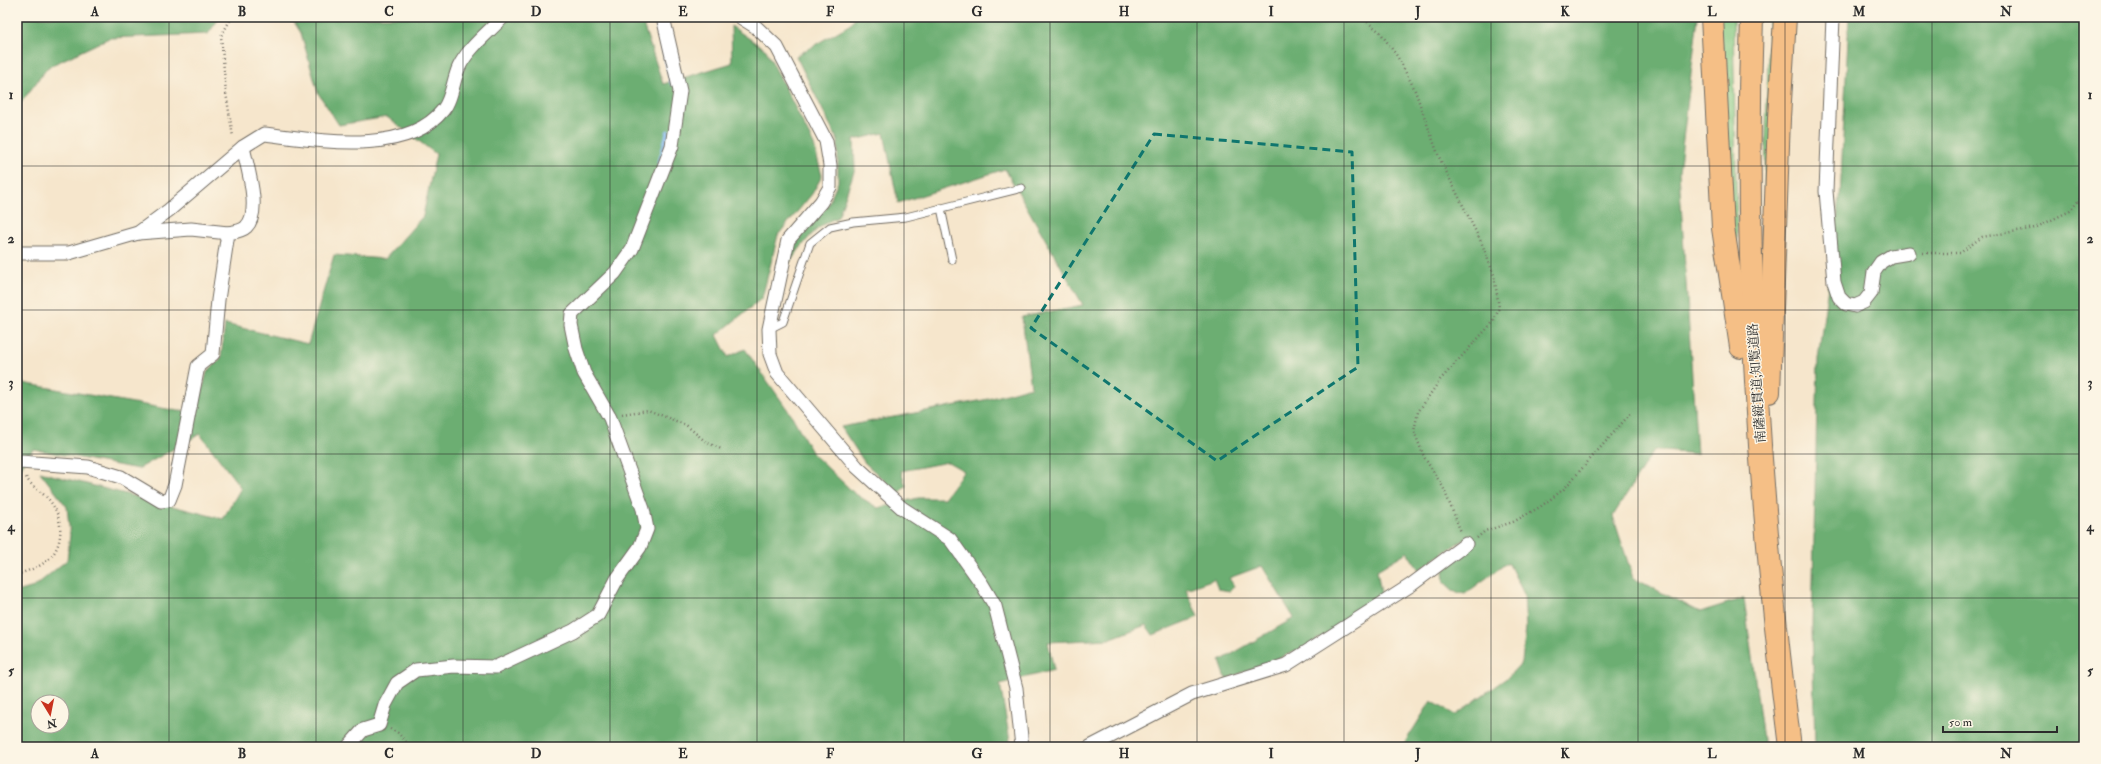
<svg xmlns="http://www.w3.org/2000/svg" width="2101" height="764" font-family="'IM FELL Double Pica','Noto Serif JP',serif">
	<rect width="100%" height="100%" fill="#fcf5e5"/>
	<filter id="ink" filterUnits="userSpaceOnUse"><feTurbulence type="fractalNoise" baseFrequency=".025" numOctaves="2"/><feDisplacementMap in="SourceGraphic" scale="8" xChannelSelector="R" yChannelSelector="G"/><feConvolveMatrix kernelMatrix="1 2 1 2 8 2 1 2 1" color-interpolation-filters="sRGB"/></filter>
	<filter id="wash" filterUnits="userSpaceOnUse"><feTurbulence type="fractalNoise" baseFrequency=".012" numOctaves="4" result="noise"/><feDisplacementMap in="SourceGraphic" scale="16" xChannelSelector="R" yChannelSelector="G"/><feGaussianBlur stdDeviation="0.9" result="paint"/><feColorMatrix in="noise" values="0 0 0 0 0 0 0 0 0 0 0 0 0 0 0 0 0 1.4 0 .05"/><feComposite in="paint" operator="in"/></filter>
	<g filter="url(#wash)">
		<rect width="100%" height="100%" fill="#f6e6cc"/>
		<g fill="#86ca84" stroke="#587a58">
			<polygon points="1718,17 1733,17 1737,237 1734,264"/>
			<polygon points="1769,17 1779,17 1767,217 1764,218"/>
		</g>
		<g fill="#6cae72" stroke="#4c6c4e" fill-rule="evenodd">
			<polygon points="17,17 220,17 208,34 109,38 48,67 17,108"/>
			<path d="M291,17H646L644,27L663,84L732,63L731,26L766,50L814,145L822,176L812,194L778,235L762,298L717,335L728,357L745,349L792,416L813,454L854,493L878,508L918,498H944L964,471L948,462L901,471L906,486L898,493L865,463L841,427L989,399L1031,387L1022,317L1083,305L1005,169L898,203L884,133L854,140L855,169L838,217C814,226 804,244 789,263L795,242L827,207L838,182V141L796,56L851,24L855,17H1698L1679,172L1697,454L1654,450L1613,516L1633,578L1700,612L1744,598L1764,747H1402L1431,701L1455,715L1508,677L1522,662L1526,628L1524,594L1508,562L1465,594L1455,592L1444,582L1443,571L1471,545L1468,536L1419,570L1407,552L1377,570L1382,599L1304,648L1226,679L1220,661L1294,618L1262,566L1229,578L1234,586L1230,591L1218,589L1214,579L1186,589L1198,617L1153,635L1146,625L1109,639L1048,642L1054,670L1000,684L1011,747H17V592L34,587L67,560L70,535L67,507L40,472L223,519L241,488L200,434L138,469L33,449L17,474V382L178,411L197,412L207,372L221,358L225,324L308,344L334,255L385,259L423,216L436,154L387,117L339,125L318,93L301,33ZM38,702H62V726H38Z"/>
			<polygon points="1849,17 2084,17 2084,747 1815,747 1812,627 1818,359 1840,198"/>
		</g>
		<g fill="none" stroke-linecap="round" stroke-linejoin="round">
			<g stroke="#85baf3" stroke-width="4.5">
				<polyline points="656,17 672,83"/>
				<polyline points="660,162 668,132"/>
			</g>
		</g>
	</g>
	<g filter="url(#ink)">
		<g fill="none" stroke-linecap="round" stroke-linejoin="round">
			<defs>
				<g id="lane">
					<polyline points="941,208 952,260"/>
					<polyline points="769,329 783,322 810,243 830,227 853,222 906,217 1022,188"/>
				</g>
				<g id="street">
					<polyline points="740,17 756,27 777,47 826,141 830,165 830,187 821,202 788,240 769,329 770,354 777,373 857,467 902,508 950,539 982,584 995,606 1016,688 1022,747"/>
					<polyline points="1833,17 1826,191 1834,282 1839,297 1846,304 1855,306 1864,302 1871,293 1874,272 1881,262 1891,256 1909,253"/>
					<polyline points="138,233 191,229 228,233"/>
					<path d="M17,253H69L138,233L169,210L243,147L264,134C316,140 406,157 443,110C452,99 453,80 459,67C468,48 489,32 503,17"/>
					<path d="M17,460L20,462L88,467L121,477L161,501L169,500L175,485L198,366L213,354L218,300L228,233C234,232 242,231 246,227C262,212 247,167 243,147"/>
					<polyline points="348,747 363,730 379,725 385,705 397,683 416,670 454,666 496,667 573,631 598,615 617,579 640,547 647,529 643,509 610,418 584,373 576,349 571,325 572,314 615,273 632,249 672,146 680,91 663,17"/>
					<polyline points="1090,747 1192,694 1286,665 1411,585 1466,544"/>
				</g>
				<g id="highway">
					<polyline points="1712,17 1723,228 1741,347"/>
					<path d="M1752,17C1743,261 1759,505 1790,747"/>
					<polyline points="1769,392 1779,118 1785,17"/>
				</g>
			</defs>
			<use href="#lane" stroke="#726c63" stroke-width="9"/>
			<use href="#street" stroke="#726c63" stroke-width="15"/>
			<use href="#highway" stroke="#726c63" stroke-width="24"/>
			<g stroke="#726c63" stroke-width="2.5" stroke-dasharray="1 3" stroke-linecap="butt">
				<polyline points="232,17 221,36 226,93 233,137"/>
				<polyline points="1361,17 1380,32 1397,56 1414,88 1439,157 1482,244 1494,275 1499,308 1494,321 1440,380 1418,412 1414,431 1424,457 1443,487 1461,532"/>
				<polyline points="1923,253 1960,253 1982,237 2035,228 2070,211 2084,194"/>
				<polyline points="622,414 648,410 686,425 706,442 721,449"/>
				<polyline points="1477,538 1485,531 1513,522 1540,507 1564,489 1631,413"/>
				<path d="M17,575C26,571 38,568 45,562C65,548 64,519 50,501C43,492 31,487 26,477"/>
				<polyline points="390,729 398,733 411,747"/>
			</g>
			<use href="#lane" stroke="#fff" stroke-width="7"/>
			<use href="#street" stroke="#fff" stroke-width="13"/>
			<use href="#highway" stroke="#f5bf86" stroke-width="22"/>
		</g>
	</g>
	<path fill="none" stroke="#0f766e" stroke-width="3" stroke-dasharray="8 5" stroke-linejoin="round" d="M1154,134L1352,152L1358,367L1217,461L1031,328Z"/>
	<path fill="none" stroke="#2b2b2b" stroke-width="1" stroke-opacity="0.55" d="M169,17V747M316,17V747M463,17V747M610,17V747M757,17V747M904,17V747M1050,17V747M1197,17V747M1344,17V747M1491,17V747M1638,17V747M1785,17V747M1932,17V747M17,166H2084M17,310H2084M17,454H2084M17,598H2084"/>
	<g text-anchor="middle" stroke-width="3" stroke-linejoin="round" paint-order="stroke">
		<g font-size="13" fill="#2b2b2b" stroke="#fcf5e5">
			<text transform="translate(1756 383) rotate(-94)" y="5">南薩縦貫道;知覧道路</text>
		</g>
	</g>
	<rect width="2101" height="764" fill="none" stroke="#fcf5e5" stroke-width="44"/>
	<g transform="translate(50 714) rotate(170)"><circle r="19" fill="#fcf5e5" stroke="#a8a49b"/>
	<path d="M0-3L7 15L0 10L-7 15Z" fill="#c8321e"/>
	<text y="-6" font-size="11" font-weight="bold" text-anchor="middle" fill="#2b2b2b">N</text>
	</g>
	<path d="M1943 726v6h114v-6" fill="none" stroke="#2b2b2b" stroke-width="2"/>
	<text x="1949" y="726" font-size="12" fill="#2b2b2b" stroke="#fcf5e5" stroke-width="3" paint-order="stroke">50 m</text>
	<rect x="22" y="22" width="2057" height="720" fill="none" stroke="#2b2b2b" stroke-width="1.5"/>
	<g font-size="13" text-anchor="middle" font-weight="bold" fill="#2b2b2b">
		<text x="95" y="16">A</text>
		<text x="242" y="16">B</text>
		<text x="389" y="16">C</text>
		<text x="536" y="16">D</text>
		<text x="683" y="16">E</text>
		<text x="830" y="16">F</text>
		<text x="977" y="16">G</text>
		<text x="1124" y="16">H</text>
		<text x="1271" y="16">I</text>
		<text x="1418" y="16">J</text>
		<text x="1565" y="16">K</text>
		<text x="1712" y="16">L</text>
		<text x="1859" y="16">M</text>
		<text x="2006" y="16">N</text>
		<text x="11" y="99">1</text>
		<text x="2090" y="99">1</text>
		<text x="11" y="243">2</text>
		<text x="2090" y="243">2</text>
		<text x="11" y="387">3</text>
		<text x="2090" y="387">3</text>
		<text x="11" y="531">4</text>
		<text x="2090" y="531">4</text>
		<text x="11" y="675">5</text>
		<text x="2090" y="675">5</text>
		<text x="95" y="758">A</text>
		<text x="242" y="758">B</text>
		<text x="389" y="758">C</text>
		<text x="536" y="758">D</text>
		<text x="683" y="758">E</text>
		<text x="830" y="758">F</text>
		<text x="977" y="758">G</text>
		<text x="1124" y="758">H</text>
		<text x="1271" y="758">I</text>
		<text x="1418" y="758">J</text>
		<text x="1565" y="758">K</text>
		<text x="1712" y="758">L</text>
		<text x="1859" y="758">M</text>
		<text x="2006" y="758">N</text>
	</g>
</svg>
